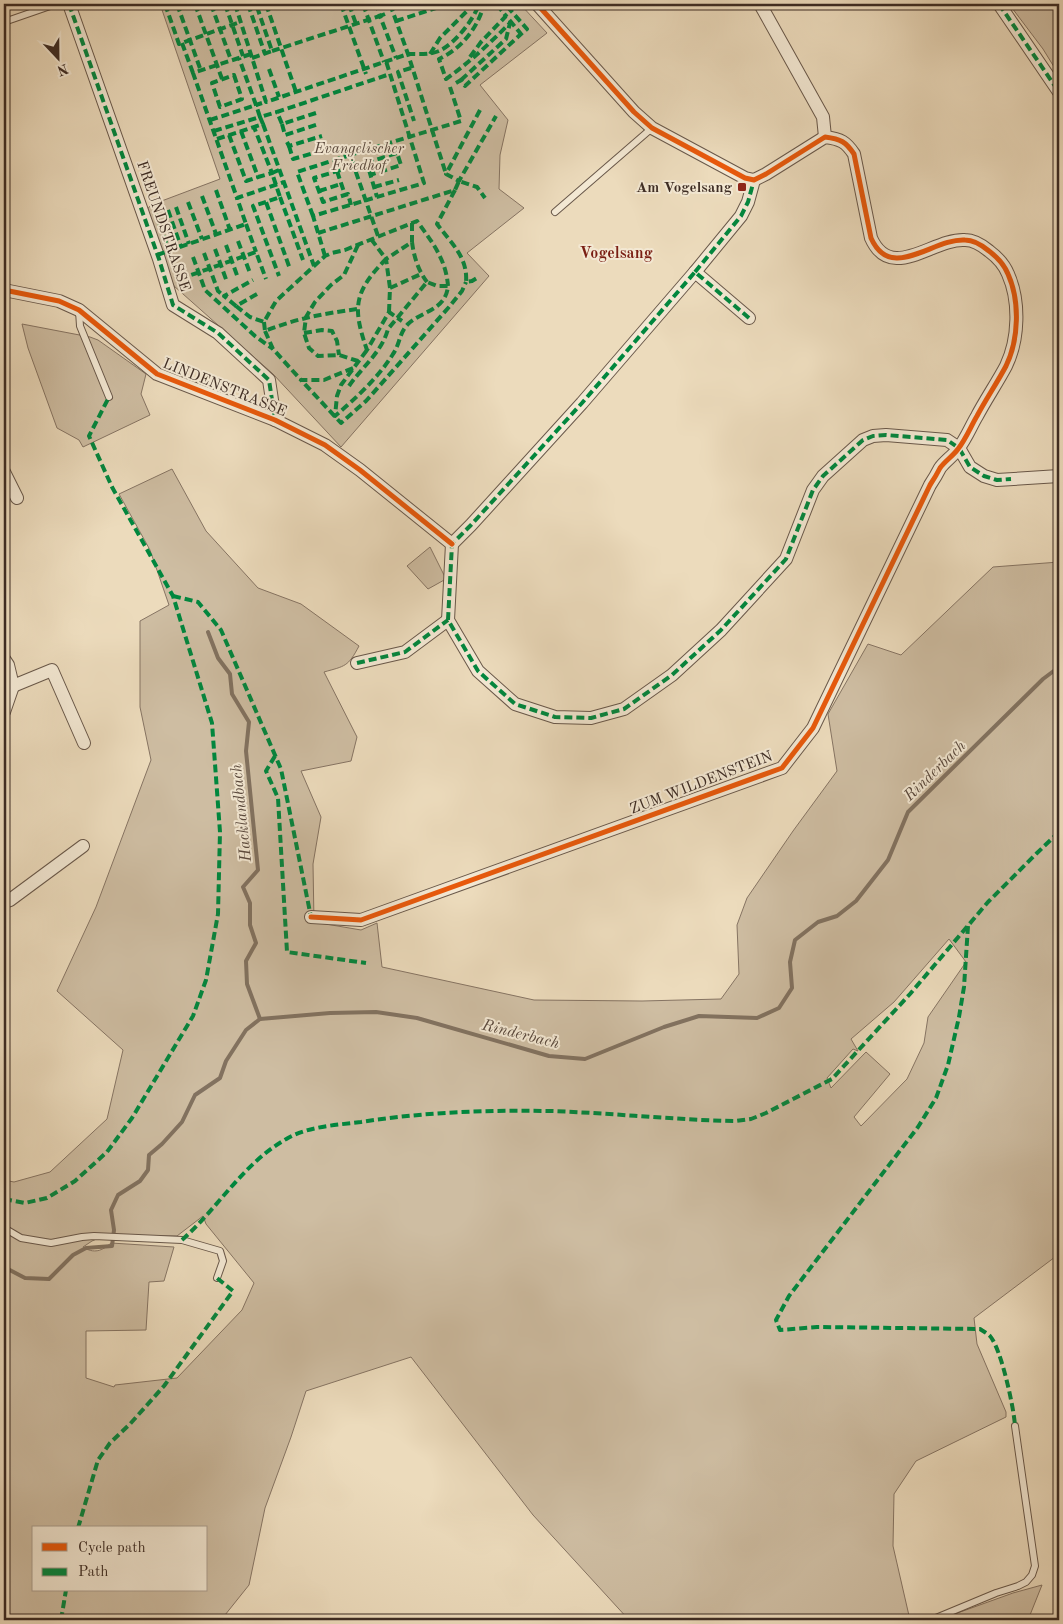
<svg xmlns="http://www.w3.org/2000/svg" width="1063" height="1624" font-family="'Old Standard TT',serif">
	<rect width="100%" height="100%" fill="#ecdbbc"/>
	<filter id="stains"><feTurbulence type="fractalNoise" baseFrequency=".004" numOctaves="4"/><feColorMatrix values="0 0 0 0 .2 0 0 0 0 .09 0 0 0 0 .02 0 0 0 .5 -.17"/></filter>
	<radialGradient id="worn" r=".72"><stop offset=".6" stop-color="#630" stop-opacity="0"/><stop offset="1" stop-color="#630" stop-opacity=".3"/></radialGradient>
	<g fill="#cebda2" stroke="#867463" fill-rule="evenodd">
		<polygon points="160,4 520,4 547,33 480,85 508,120 500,155 499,189 524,208 467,253 489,276 341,447 273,374 174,286 167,270 144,213 151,205 220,179"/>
		<polygon points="1009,4 1059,4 1059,75 1043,49"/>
		<polygon points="22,324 90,337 98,340 146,374 141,394 150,415 83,447 79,440 57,428 28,348"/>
		<path d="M172,469L206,531L258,588L301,604L359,646C348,667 345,666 324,672L357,737L351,761L301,771L321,817L313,864L314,922L361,930L377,923L382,967L534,1000L642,1001L721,999L739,974L737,925L747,898L793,831L837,771L828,714L868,644L901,655L993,567L1059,562V1254L974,1318L977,1344L1006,1412V1417L916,1461L894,1494L893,1546L910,1620H629L533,1515L411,1357L306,1391L291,1437L265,1508L249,1585L221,1620H4V1180L14,1182L50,1172L107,1119L123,1050L57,991L96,907L151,760L140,707V621L169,605L150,550L119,494ZM949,939L966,962L928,1017L924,1043L907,1079L861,1126L854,1117L890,1074L866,1052L831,1088L827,1078L853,1049L858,1051L851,1039L894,1002ZM203,1216L206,1224L254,1283L242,1310L177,1378L115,1385L114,1387L86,1378V1331L146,1330L149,1282L164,1281L174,1247L111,1243C102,1251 94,1254 83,1247L92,1241L106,1235L177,1236ZM34,1528H206V1590H34Z"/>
		<polygon points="430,547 446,579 428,589 407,566"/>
		<polygon points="1042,1585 1028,1620 938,1620 1013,1593"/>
	</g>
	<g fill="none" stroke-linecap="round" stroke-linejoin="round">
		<g stroke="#827260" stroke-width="4">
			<polyline points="208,632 218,658 230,674 232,694 249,722 246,751 258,870 243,887 250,903 250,925 256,943 246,961 247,984 260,1019"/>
			<polyline points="4,1267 25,1278 49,1279 73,1255 86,1248 112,1246 114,1230 111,1210 118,1195 140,1181 148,1170 149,1155 162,1144 182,1122 195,1095 220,1078 226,1061 246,1030 260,1019 330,1013 376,1012 417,1018 549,1056 585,1059 664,1027 699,1016 757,1018 779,1008 792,988 790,962 795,940 818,922 837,916 856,901 888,860 908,812 1043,679 1059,667"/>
		</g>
		<defs>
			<g id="lane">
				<polyline points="4,22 56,4"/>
				<polyline points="555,212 652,128"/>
				<polyline points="79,311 80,326 109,397"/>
				<polyline points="4,1228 21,1238 51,1243 82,1237 94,1236 182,1240 220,1251 223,1261 217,1278"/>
				<polyline points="931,1620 996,1593 1018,1586 1026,1582 1032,1575 1035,1566 1015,1426"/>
			</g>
			<g id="street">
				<polyline points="69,4 159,259 173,305 218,333 269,380 275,420"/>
				<polyline points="760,4 823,117 825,137"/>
				<polyline points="999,4 1059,92"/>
				<polyline points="695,272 741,216 748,202 754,180"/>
				<polyline points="4,290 59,301 79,310 157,374 275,420 325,445 360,470 452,544"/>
				<polyline points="4,472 17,498"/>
				<polyline points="452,544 448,620 478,671 515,704 555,717 591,718 624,709 672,675 721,630 786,559 813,490 823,476 863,440 873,436 886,435 947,440 959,448 970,467 984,476 997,480 1059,476"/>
				<polyline points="452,544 471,525 582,403 695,272 749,318"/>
				<polyline points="4,659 8,665 13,686 4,712"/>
				<polyline points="357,663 405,652 448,620"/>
				<polyline points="13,686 52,670 84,743"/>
				<polyline points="4,902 10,900 83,846"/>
				<path d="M311,917L361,920L782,768L813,728L930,485C934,479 937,474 940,468C945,461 953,456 958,449C966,439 971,426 977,416C986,399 997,383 1006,366C1019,339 1020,301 1008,274C1004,264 997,257 989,251C983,246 973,240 965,240C933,238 891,283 871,238L854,154C846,142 841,139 825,137L766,174L754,180L745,178L652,128L634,112L537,4"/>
			</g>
		</defs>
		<use href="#lane" stroke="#69584a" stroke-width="8"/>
		<use href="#street" stroke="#69584a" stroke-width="14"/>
		<use href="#lane" stroke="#f3e8d3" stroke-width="6"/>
		<use href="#street" stroke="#f3e8d3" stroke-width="12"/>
		<g stroke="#00873e" stroke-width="4" stroke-dasharray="8 4" stroke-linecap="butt">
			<polyline points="69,4 159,259 173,305 218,333 269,380 275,420"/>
			<polyline points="165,4 179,44 240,22"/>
			<polyline points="177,4 201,71"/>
			<polyline points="195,4 222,79"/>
			<polyline points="211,4 231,60"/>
			<polyline points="225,4 243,56"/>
			<path d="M235,4L266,102L408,54C418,54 429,55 439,51C455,44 474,19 479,4"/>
			<polyline points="248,4 265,54"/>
			<polyline points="266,4 296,92"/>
			<polyline points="341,4 366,74"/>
			<polyline points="349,4 356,24"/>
			<polyline points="363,4 384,62"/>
			<polyline points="390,4 408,54 446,174"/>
			<polyline points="999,4 1059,92"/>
			<polyline points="484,6 498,6 506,16"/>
			<polyline points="385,14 380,16 396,58"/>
			<polyline points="396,21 436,8 445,4"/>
			<polyline points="182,43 193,73"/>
			<polyline points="272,51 380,16 376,4"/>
			<polyline points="251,54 193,73 237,198 284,182"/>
			<polyline points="430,54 440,38 474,4"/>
			<polyline points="470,57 481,42 506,16 521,34 527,29 505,4"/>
			<polyline points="252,58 272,51 256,4"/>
			<polyline points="411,68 398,72 414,121"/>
			<polyline points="269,69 279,97"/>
			<polygon points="234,75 242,99 220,107 212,83"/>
			<path d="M461,80L506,39L510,23C490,43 470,62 446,79L439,59C461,49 478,28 484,4"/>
			<polyline points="456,83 461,80 465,86 521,34"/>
			<polyline points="480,110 446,174 459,181 496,116"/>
			<polyline points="316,113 282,124 277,112 390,74"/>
			<polyline points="210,120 256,105 239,58"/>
			<polyline points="263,124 314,266"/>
			<polyline points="282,124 285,135 319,124"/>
			<polyline points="214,131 260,117 256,105 262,103"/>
			<polyline points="241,131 258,177 272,173 254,127"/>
			<polyline points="229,135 246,181 258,177"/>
			<polyline points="217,139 263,124 260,117 277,112"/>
			<polyline points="287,142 289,146 322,136"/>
			<polyline points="289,146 293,159 328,149"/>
			<polyline points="350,155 461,121 450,87"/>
			<polyline points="338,159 341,170 314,178 323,202 348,194 351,205"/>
			<polyline points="366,163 397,153 401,165 370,175"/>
			<polyline points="279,170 272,173 280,197 266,202 290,269"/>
			<polyline points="369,170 377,197"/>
			<polyline points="337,171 345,195"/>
			<polyline points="374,187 399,180"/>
			<polyline points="216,190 230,230"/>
			<path d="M455,190L437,224C451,243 468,257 466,282L472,281L477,278"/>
			<polyline points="319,191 341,184"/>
			<polyline points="202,196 216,234"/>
			<polyline points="280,197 303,260"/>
			<polyline points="188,202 202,239"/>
			<polyline points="266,202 253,206 279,276"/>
			<polyline points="176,207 189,244"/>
			<polyline points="168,210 181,247"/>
			<polyline points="155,213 169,251"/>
			<polyline points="313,216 297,172 350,155 378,236"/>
			<polyline points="412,223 412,242"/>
			<polyline points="246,224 256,252"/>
			<polyline points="318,233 455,190 459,181 477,187 485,198"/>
			<path d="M371,239L386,259C354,292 352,307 367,350L389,312L402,321"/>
			<polyline points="238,241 250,273"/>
			<polyline points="226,245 238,278"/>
			<polyline points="358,245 344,275 331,285 315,302 306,317 304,333 309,348 318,356 339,355 358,361"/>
			<polyline points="215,249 227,282"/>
			<polyline points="204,253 218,291 224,296"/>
			<polyline points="157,255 246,224 237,198"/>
			<polyline points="325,256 313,216 424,183 386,61"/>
			<polyline points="193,257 205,290 255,336 273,349"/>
			<polyline points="695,272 741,216 748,202 754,180"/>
			<polyline points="180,279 256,252 266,279"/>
			<path d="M390,288L386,259L412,242C414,257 418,270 427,282"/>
			<path d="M257,294L236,306L250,317L264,322L276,301L325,256L332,253L345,250L417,221C432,242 446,259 448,286"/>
			<polyline points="236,306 224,296 253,280"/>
			<polyline points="389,312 390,288 421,274"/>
			<polyline points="749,318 695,272 582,403 471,525 452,544 448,620 478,671 515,704 555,717 591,718 624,709 672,675 721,630 786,559 813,490 823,476 863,440 873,436 886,435 947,440 959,448 970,467 984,476 997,480 1011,479"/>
			<path d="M264,322L265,331C298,318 322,314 357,309"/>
			<polyline points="265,331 273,349 301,380"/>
			<polyline points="304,333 322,330 332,331 337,341 339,355"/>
			<polyline points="353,368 324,380 301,380 341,423 366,401 449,307 462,291 466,282"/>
			<path d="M349,386C362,367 382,352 388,329L427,282L437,286H448C446,310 422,311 408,324C399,333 400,344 393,354C379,377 355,399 335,416L337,396L341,385L367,350"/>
			<polyline points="173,596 198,602 221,630 281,769 311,917"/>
			<polyline points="357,663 405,652 448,620"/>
			<polyline points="275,756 266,771 278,798 287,952 366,963"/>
			<path d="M968,926L964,987L959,1017L948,1065L936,1098L918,1127L789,1296L776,1320L780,1330L817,1327L980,1329C983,1331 987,1333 990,1336C1001,1348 1014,1408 1015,1426"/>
			<polyline points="4,1199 25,1203 47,1198 75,1181 107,1152 132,1118 193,1016 206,980 218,914 220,832 212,723 173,596 112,487 89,436 109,397"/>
			<path d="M182,1240C219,1207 244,1162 288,1138C310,1126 337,1125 361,1122C424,1112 487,1110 550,1111C612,1113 674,1120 736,1121L751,1119L766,1113L832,1079L910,994L988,902L1037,853L1059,832"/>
			<polyline points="78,1528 98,1460 110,1443 130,1424 164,1386 233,1291 217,1278"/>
			<polyline points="61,1620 66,1590"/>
		</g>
		<defs>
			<g id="cycleway">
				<polyline points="4,290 59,301 79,310 157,374 275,420 325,445 360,470 452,544"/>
				<path d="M311,917L361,920L782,768L813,728L930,485C934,479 937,474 940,468C945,461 953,456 958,449C966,439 971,426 977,416C986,399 997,383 1006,366C1019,339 1020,301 1008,274C1004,264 997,257 989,251C983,246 973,240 965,240C933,238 891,283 871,238L854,154C846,142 841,139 825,137L766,174L754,180L745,178L652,128L634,112L537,4"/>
			</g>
		</defs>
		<use href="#cycleway" stroke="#f3e8d3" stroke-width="8"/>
		<use href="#cycleway" stroke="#e8590c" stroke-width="5"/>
	</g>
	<rect fill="#8f2418" stroke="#f3e8d3" stroke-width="2" x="737" y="182" width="10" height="10" rx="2.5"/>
	<g text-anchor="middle" stroke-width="4" stroke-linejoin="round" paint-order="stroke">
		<g font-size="15" font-style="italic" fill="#5a493d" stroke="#f3e8d3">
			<text x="359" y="153">Evangelischer<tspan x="359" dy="17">Friedhof</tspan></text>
		</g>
		<g font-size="15" font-weight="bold" fill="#3d2c24" stroke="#f3e8d3" text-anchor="end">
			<text x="732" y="192">Am Vogelsang</text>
		</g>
		<g font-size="15" fill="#3d2c24" stroke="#f3e8d3">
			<text transform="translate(164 226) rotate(71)" y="5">FREUNDSTRASSE</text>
			<text transform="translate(225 387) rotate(22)" y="5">LINDENSTRASSE</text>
			<text transform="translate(701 782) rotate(-21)" y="5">ZUM WILDENSTEIN</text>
		</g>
		<g font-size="16" font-weight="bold" fill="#7a1f14" stroke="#f3e8d3">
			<text x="616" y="258">Vogelsang</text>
		</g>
		<g font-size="16" font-style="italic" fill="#5a493d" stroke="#f3e8d3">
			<text transform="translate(934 770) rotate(-44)" y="6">Rinderbach</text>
			<text transform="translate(240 813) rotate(-96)" y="6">Hacklandbach</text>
			<text transform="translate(521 1033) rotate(14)" y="6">Rinderbach</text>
		</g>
	</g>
	<rect width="1063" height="1624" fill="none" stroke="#ecdbbc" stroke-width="20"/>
	<rect x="5" y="5" width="1053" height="1614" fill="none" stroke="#3d2c24" stroke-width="2.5"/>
	<rect x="10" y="10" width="1043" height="1604" fill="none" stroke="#3d2c24"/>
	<rect x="32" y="1526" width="175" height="65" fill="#f3e8d3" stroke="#aa9d8d"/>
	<rect x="42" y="1543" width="25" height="8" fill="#e8590c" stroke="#aa9d8d"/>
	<text x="78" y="1552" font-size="15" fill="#3d2c24">Cycle path</text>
	<rect x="42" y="1568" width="25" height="8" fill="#00873e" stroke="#aa9d8d"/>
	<text x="78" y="1576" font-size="15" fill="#3d2c24">Path</text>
	<g transform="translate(58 58) rotate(158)" stroke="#f3e8d3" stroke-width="4" paint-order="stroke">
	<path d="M0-4L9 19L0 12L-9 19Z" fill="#3d2c24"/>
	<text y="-8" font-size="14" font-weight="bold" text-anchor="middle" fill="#3d2c24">N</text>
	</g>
	<rect width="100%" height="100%" filter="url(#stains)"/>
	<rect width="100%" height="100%" fill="url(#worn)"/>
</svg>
